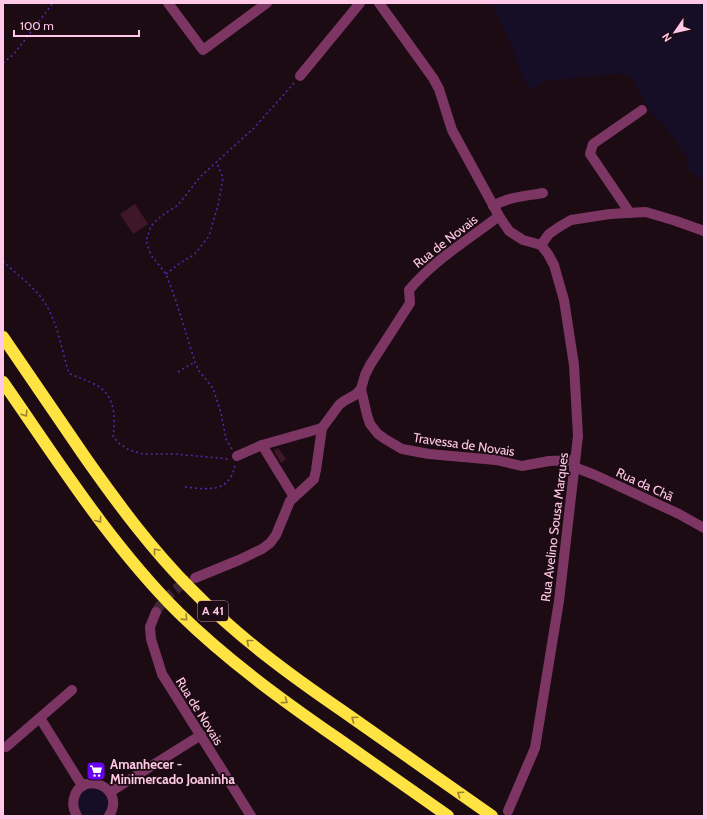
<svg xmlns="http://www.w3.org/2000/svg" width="707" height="819" font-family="Cabin,sans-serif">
	<rect width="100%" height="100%" fill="#1d0b14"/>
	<g fill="#160e27">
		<polygon points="492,3 704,3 704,45 703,48 704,50 704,181 689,170 688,159 674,138 659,120 651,113 633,79 623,73 544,81 531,90 523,79 515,54"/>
		<polygon points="91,787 101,789 108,797 108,807 106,812 101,816 84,816 80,812 77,807 78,797 81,792"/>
	</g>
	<g fill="#3e1729">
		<polygon points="135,204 148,224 133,234 120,214"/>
		<polygon points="278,448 286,459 281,463 274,451"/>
	</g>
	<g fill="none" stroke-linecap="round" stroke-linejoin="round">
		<path stroke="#3f2734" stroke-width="10" stroke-dasharray="10 5" stroke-linecap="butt" d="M156,612C165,597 174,589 190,580"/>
		<g stroke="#4f2caf" stroke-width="1.5" stroke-dasharray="2 3" stroke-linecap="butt">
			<polyline points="3,63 14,54 53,3"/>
			<path d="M3,261C16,274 32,285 43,300C58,322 61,349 69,373C76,377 84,379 92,383C115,392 116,416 113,437L120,444L129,450L143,454H176L228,459"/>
			<polyline points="166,274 180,263 194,255 209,236 218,205 223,178 217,163"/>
			<polyline points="178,372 195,362"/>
			<polyline points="232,449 226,439 221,413 213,388 199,371 195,362 175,298 166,274 151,255 146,241 151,226 160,217 178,205 200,177 254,128 295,82"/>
			<path d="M185,487C208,489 229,494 235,465"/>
		</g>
		<g stroke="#7d3663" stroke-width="10">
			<polyline points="168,3 203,50 267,3"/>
			<polyline points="379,3 433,78 439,89 452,130 499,216 509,231 523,240 541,245"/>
			<polyline points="300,76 360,3"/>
			<path d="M493,206C508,197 526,196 543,193"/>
			<polyline points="630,213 590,154 593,144 642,110"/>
			<polyline points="541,245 549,234 559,227 571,220 610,214 646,212 676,221 704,231"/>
			<polyline points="361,389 367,415 370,424 378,434 385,439 402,449 429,454 496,460 522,466 549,461 575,460"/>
			<polyline points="262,445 294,497"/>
			<polyline points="237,456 262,445 322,428"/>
			<polyline points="574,467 595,475 679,514 704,528"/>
			<path d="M195,578L239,560L262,549L270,543L276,535L290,501L314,479L316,470L322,428L339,405L344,401L355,395L361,389L365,375L370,365L410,303L409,290C434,260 468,240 499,216"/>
			<polyline points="156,612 150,627 151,639 162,674 251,816"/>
			<polyline points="40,718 78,779 83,786"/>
			<polyline points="6,747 72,690"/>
			<polyline points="110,792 201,735"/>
			<polyline points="508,811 535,748 559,601 578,436 574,365 564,300 554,265 548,254 541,245"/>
			<path d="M77,816C74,811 72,805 74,798C81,769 127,787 109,816"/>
		</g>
		<g stroke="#ffe343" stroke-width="12">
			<path d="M3,337C30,377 58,417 85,457C118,504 152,550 192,590C238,637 290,675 344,712C393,747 443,781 492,816"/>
			<path d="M3,382C58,461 110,544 179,613C227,660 282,700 337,738C374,764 411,790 448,816"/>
		</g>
	</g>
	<defs><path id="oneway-chevron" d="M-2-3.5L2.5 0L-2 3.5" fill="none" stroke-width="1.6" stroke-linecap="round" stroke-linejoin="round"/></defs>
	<g stroke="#99822e">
		<use href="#oneway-chevron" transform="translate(25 414) rotate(56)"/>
		<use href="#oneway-chevron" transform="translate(99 520) rotate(53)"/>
		<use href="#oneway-chevron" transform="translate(156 551) rotate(-130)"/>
		<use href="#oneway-chevron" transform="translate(185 618) rotate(44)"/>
		<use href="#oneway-chevron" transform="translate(249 642) rotate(-141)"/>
		<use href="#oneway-chevron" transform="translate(285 701) rotate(36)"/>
		<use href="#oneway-chevron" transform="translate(354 719) rotate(-145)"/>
		<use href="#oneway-chevron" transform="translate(460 794) rotate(-145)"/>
	</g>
	<defs>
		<symbol id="supermarket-square" viewBox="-11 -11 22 22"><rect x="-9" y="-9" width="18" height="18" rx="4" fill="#6900f3" stroke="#1d0b14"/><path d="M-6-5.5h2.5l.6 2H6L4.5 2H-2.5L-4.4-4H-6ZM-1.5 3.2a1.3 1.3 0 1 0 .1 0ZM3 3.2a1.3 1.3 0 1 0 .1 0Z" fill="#fff"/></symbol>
	</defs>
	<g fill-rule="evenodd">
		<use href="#supermarket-square" x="85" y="760" width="22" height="22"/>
	</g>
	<g text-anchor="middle" stroke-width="3.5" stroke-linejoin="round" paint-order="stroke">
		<rect fill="#1d0b14" stroke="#bb8fa7" stroke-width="1" x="198" y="601" width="30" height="20" rx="3"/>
		<g font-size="12" font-weight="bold" fill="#ffc8e6">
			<text x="213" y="615">A 41</text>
		</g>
		<g font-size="13" fill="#ffc8e6" stroke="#1d0b14">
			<text transform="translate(445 241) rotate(-38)" y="5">Rua de Novais</text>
			<text transform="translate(464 444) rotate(8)" y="5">Travessa de Novais</text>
			<text transform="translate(645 484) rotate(25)" y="5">Rua da Chã</text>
			<text transform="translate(554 527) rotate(-83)" y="5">Rua Avelino Sousa Marques</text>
			<text transform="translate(200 711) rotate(58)" y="5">Rua de Novais</text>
		</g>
		<g font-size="13" font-weight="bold" fill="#ffc8e6" stroke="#1d0b14" text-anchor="start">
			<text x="110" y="769">Amanhecer -<tspan x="110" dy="15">Minimercado Joaninha</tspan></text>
		</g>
	</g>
	<rect width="707" height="819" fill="none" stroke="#ffc8e6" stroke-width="8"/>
	<g transform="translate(675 32) rotate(236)" stroke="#1d0b14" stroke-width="3" paint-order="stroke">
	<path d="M0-3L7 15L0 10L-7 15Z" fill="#ffc8e6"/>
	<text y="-6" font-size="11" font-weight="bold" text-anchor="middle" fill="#ffc8e6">N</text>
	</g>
	<path d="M14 30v6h125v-6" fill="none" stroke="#ffc8e6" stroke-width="2"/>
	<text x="20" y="30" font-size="12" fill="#ffc8e6" stroke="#1d0b14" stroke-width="3" paint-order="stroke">100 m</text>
</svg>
